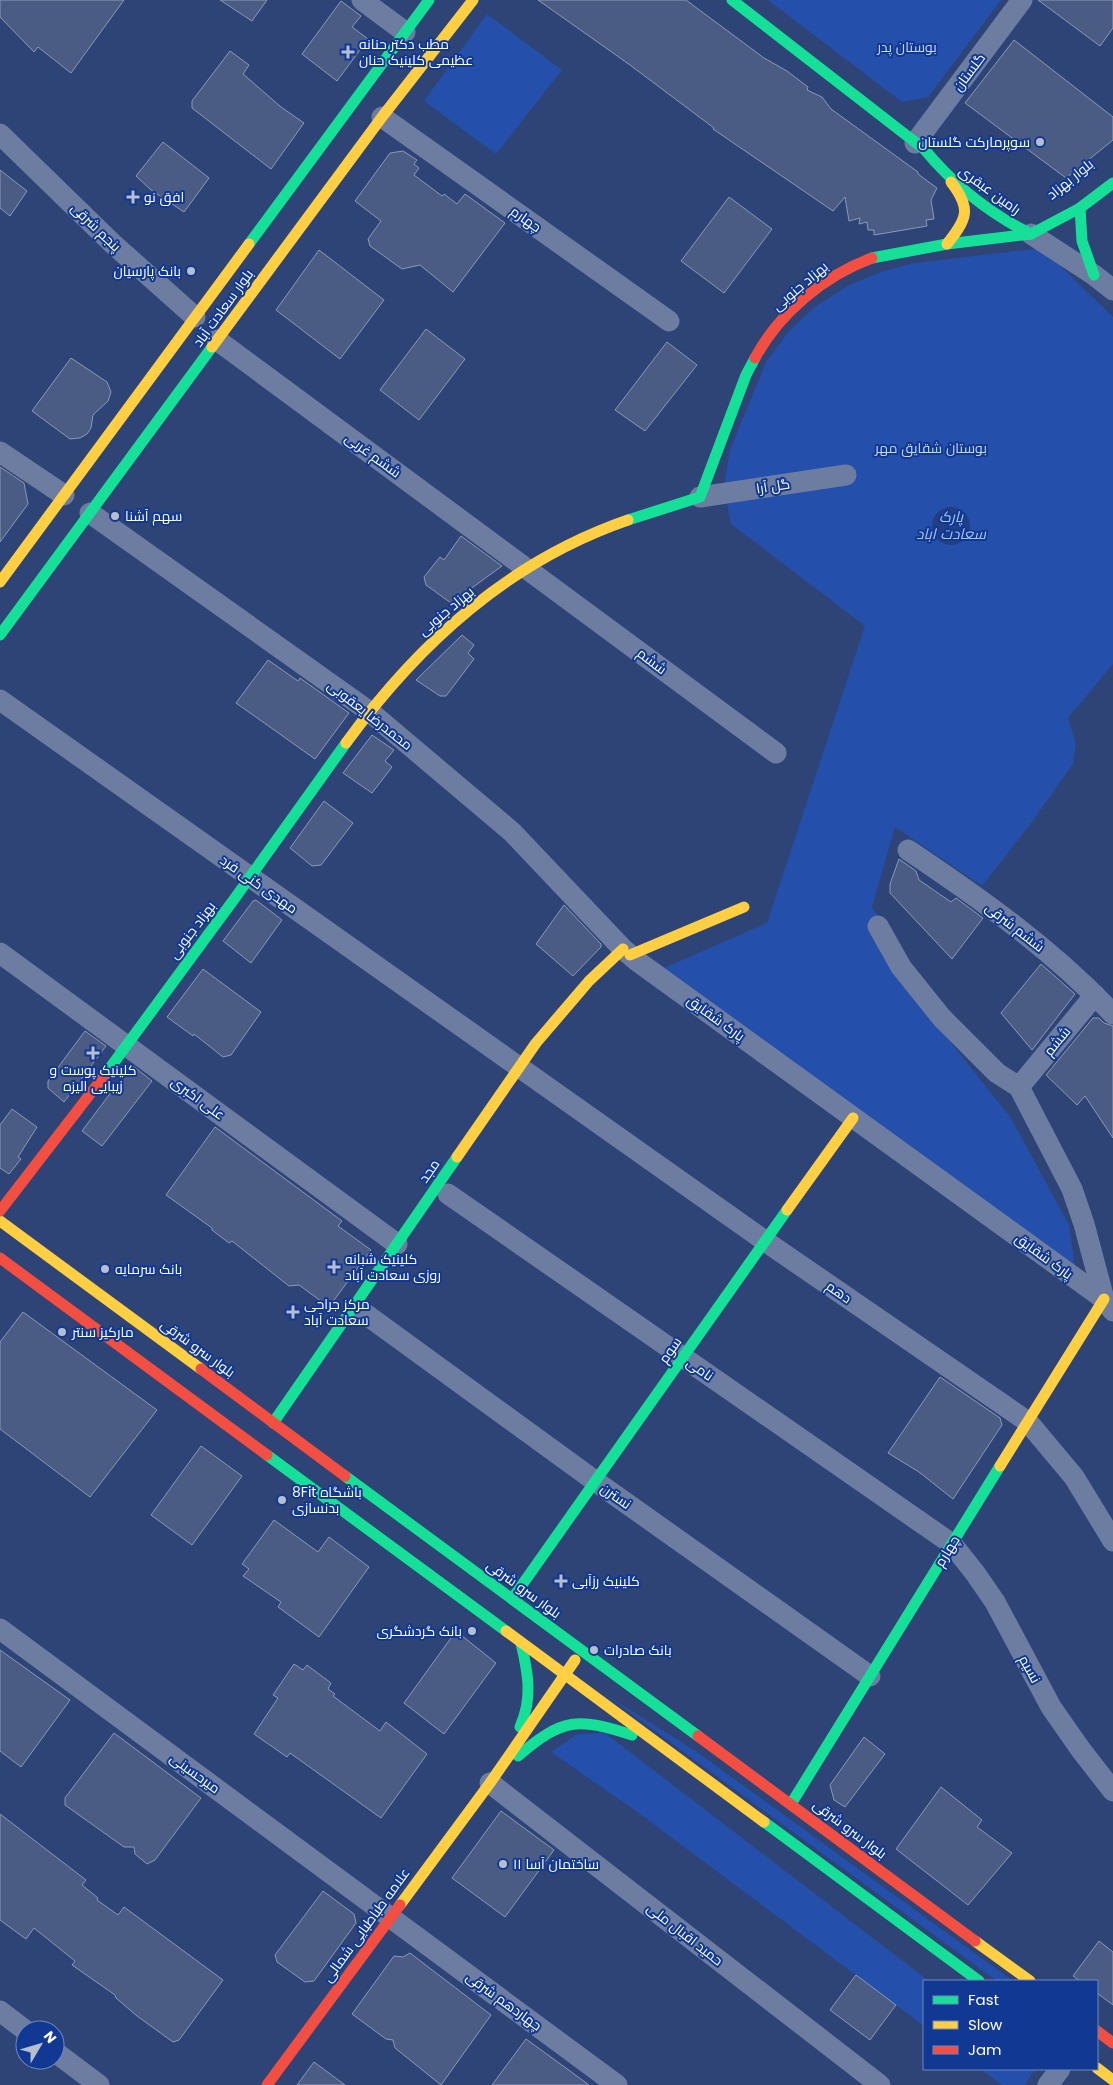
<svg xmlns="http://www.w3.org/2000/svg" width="1113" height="2085" font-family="Poppins,Cairo,sans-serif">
	<rect width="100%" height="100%" fill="#2e4476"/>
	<g fill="#244faa">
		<polygon points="768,0 1001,0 928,97 902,102"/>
		<polygon points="487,14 562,70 496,154 424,101"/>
		<polygon points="1042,248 1113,317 1113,664 1068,718 1076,744 1073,764 1029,826 982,886 895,827 872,907 879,918 882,956 1011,1118 1069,1225 1076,1274 664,968 767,923 865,626 731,524 724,486 730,450 766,362 789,331 815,307 849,285 884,271 915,263"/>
		<polygon points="603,1693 697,1752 1013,1981 997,1981"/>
		<polygon points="605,1733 929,1981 924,1981 924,2026 636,1811 551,1752 577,1734"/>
		<polygon points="981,2069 1035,2069 1025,2085 1002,2085"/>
	</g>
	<circle fill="#223f81" cx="951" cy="526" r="19"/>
	<g fill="#4a5c84" stroke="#8c99b6">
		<polygon points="0,0 124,0 71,73 38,47 34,52 0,17"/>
		<polygon points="220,0 267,0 252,21"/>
		<polygon points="538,0 686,0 764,58 787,71 808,87 807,90 822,97 831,109 918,172 918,174 937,188 931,200 934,219 926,220 927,226 874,235 874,230 868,230 867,222 859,224 860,218 849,221 845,197 833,211 713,129 714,128 630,65"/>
		<polygon points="1038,0 1113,0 1113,28 1100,46"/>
		<polygon points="341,1 361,16 352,27 368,39 337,81 302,54"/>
		<polygon points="1014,40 1113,117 1113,140 1066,178 965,103"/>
		<polygon points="230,51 249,65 243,74 281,107 304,123 271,169 192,108 192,101"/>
		<polygon points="163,142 209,178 184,212 151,190 136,176"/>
		<polygon points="403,151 417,160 414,164 419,168 414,175 442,196 444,194 457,204 465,194 505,223 453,292 420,265 402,269 370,246 368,239 381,221 355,201 390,153"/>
		<polygon points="0,170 27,191 10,216 0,208"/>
		<polygon points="729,197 772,229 724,293 681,261"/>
		<polygon points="319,250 384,300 340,359 276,310"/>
		<polygon points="426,329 465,359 419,420 380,390"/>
		<polygon points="667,342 697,365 645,431 615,410"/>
		<polygon points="71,358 107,382 111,392 108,401 93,415 91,428 87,434 80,438 70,439 32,411"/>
		<polygon points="0,467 24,483 28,504 0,542"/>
		<polygon points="461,536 502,566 451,603 426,585 424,577 440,557 444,560"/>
		<polygon points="462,635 474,645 468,653 474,659 446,696 440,696 416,680"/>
		<polygon points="268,660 298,681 300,678 349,713 315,759 236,703"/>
		<polygon points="372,735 394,750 385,761 392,767 372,793 343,773"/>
		<polygon points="324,801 353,823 321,865 312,866 290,848"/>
		<polygon points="899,859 916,871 919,880 951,902 956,898 983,918 952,959 890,893 890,884"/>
		<polygon points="256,900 282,920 251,963 223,941 253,901"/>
		<polygon points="564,905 601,944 601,947 573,976 536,944"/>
		<polygon points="1041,964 1075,994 1032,1050 1001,1013"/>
		<polygon points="203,969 261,1012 231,1055 223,1057 194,1034 193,1036 167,1017"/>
		<polygon points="1093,1018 1099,1018 1104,1023 1113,1026 1113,1138 1085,1096 1077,1105 1046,1075"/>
		<polygon points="85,1031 106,1046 64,1102 48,1088 48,1081"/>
		<polygon points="133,1066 152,1081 102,1146 82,1131 130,1067"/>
		<polygon points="12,1109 37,1127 18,1157 21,1159 9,1174 0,1168 0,1125"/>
		<polygon points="215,1127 342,1221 338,1226 371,1250 329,1307 299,1285 289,1286 232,1241 229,1243 212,1230 212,1228 166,1195"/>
		<polygon points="23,1312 157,1410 90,1497 0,1429 0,1342"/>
		<polygon points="940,1377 1000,1418 1002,1425 953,1499 919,1472 888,1453"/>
		<polygon points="201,1446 242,1476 192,1545 151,1515"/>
		<polygon points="274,1520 318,1552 329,1537 369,1567 319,1637 278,1607 281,1602 243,1576 249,1569 242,1564"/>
		<polygon points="456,1631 496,1663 444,1734 404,1703"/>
		<polygon points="0,1650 70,1700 21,1767 0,1751"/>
		<polygon points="294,1664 303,1670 307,1665 331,1683 328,1689 335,1694 333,1696 380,1731 386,1722 427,1754 381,1818 290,1753 287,1757 254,1734 278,1698 273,1695"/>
		<polygon points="114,1733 201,1798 155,1860 147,1864 135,1854 134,1847 124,1847 65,1805 65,1798"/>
		<polygon points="864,1737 885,1754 845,1807 834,1800 830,1785"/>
		<polygon points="941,1787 982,1820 977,1827 1012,1853 968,1905 896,1849"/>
		<polygon points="501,1811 554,1850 505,1917 452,1878"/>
		<polygon points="0,1814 86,1880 82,1885 98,1898 97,1900 118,1915 124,1907 223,1980 179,2040 173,2042 137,2016 116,1998 115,1995 72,1965 75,1961 34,1928 26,1939 0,1920"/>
		<polygon points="323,1891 354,1914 356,1923 314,1981 305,1982 277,1962 275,1955"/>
		<polygon points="1099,1941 1113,1952 1113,2005 1097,1993 1097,1981 1080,1981 1073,1976"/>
		<polygon points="410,1953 491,2015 441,2085 395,2048 393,2040 386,2039 352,2014 394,1956 403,1957"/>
		<polygon points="856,1975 896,2005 870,2040 830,2010"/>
		<polygon points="526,2039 570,2071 589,2085 492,2085"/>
		<polygon points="314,2062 345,2085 297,2085"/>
	</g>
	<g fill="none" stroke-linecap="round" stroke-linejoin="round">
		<g stroke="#6c7da1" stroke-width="21">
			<polyline points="362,0 405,32"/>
			<polyline points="382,117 669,321"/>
			<polyline points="0,134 112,243 195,317"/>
			<polyline points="915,143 1022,0"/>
			<polyline points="1031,234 1094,275 1113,290"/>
			<polyline points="217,340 776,753"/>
			<polyline points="0,452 64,495"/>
			<polyline points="700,497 846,475"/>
			<polyline points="90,513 370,712 512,832 623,949 637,961 1104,1299 1113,1311"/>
			<polyline points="0,700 765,1241 1028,1422 1074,1477 1113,1541"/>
			<path d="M908,850C981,899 1053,950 1113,1014"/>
			<polyline points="878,926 901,967 942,1018 997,1073 1019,1087 1072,1189 1084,1224 1104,1299"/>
			<polyline points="0,953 397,1244"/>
			<polyline points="1019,1087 1095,995"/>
			<polyline points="448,1194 952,1544 975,1573 995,1602 1051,1707 1081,1750 1113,1791"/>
			<polyline points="364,1313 595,1481 870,1676"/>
			<polyline points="0,1629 617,2085"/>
			<polyline points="490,1783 880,2085"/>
			<polyline points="0,2011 25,2030"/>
			<polyline points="55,2052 99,2085"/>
			<polyline points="1048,2085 1060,2069"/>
		</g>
		<g stroke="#16e098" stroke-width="11">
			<path d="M732,0L924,149C954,185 988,213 1031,234"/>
			<polyline points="1080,208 1082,241 1094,275"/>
			<polyline points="249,244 429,0"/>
			<polyline points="872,258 947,244 1031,234 1080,208 1113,183"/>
			<polyline points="628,520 700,497 746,375 755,358"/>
			<polyline points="0,635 212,347"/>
			<polyline points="104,1076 235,898 346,743"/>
			<polyline points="273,1423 457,1157"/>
			<polyline points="267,1455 506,1631"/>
			<polyline points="345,1476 698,1736"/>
			<polyline points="512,1599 787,1210"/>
			<path d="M520,1727C533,1698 528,1673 521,1643"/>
			<path d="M518,1756C563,1718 577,1717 632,1735"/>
			<polyline points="791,1804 1000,1466"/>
			<polyline points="764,1822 979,1981"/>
		</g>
		<g stroke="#ffcf43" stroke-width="11">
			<path d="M947,244C967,219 972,209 951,182"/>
			<polyline points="212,347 382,117 473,0"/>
			<polyline points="0,582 249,244"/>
			<path d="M346,743C419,643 509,561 628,520"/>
			<polyline points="630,955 744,907"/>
			<polyline points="457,1157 536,1043 589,981 623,949"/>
			<polyline points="787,1210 853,1118"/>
			<polyline points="0,1221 201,1369"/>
			<polyline points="1000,1466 1104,1299"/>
			<polyline points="506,1631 764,1822"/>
			<polyline points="400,1905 490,1783 575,1660"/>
			<polyline points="975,1941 1030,1981"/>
			<polyline points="1097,2068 1113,2080"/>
		</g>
		<g stroke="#f24e42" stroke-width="11">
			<path d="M755,358C779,313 825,275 872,258"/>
			<polyline points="0,1211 104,1076"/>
			<polyline points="0,1258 267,1455"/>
			<polyline points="201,1369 345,1476"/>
			<polyline points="698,1736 975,1941"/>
			<polyline points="1097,2031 1113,2043"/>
			<polyline points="267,2085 400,1905"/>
		</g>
	</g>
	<g fill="#b6becf" stroke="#113993" stroke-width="2">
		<path d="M345.5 44.5h5v5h5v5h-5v5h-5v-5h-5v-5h5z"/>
		<circle cx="1040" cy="142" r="5"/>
		<path d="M130.5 189.5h5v5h5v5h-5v5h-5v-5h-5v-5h5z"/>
		<circle cx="191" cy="271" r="5"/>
		<circle cx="115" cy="516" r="5"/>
		<path d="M90.5 1045.5h5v5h5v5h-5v5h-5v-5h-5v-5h5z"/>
		<path d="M331.5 1259.5h5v5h5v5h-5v5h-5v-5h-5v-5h5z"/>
		<circle cx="105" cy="1269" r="5"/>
		<path d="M290.5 1304.5h5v5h5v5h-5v5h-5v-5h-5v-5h5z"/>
		<circle cx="62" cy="1332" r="5"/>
		<circle cx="282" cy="1500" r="5"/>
		<path d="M558.5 1573.5h5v5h5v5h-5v5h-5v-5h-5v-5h5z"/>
		<circle cx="472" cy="1631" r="5"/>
		<circle cx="594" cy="1650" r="5"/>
		<circle cx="503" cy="1864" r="5"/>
	</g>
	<g text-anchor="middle" stroke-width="4" stroke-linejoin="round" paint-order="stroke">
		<g font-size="14" fill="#fff" stroke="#113993" text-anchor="start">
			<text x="359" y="49">مطب دکتر حنانه<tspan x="359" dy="16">عظیمی کلینیک حنان</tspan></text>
			<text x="1030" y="147" text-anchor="end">سوپرمارکت گلستان</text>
			<text x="144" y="202">افق نو</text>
			<text x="181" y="276" text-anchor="end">بانک پارسیان</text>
			<text x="125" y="521">سهم آشنا</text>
			<text x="93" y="1075" text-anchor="middle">کلینیک پوست و<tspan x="93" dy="16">زیبایی الیزه</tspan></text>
			<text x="345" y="1264">کلینیک شبانه<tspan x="345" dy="16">روزی سعادت آباد</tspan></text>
			<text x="115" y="1274">بانک سرمایه</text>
			<text x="304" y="1309">مرکز جراحی<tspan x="304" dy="16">سعادت آباد</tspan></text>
			<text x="72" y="1337">مارکیز سنتر</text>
			<text x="292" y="1497">8Fit باشگاه<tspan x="292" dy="16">بدنسازی</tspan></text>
			<text x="572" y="1586">کلینیک رزآبی</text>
			<text x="462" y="1636" text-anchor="end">بانک گردشگری</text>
			<text x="604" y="1655">بانک صادرات</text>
			<text x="513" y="1869">ساختمان آسا ۱۱</text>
		</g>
		<g font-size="14" fill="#c6d8fd" stroke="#113993">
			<text x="907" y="52">بوستان پدر</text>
			<text x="931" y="453">بوستان شقایق مهر</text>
		</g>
		<g font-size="14" fill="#fff" stroke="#113993">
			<text transform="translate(969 72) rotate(-53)" y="5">گلستان</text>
			<text transform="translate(1070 179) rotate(-39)" y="5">بلوار بهزاد</text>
			<text transform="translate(990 190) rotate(36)" y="5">رامین عبقری</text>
			<text transform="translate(526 219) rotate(35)" y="5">چهارم</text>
			<text transform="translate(96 227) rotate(44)" y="5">پنجم شرقی</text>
			<text transform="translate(800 286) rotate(-40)" y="5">بهزاد جنوبی</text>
			<text transform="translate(223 308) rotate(-54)" y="5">بلوار سعادت آباد</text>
			<text transform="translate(373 455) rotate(36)" y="5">ششم غربی</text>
			<text transform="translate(773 486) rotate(-9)" y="5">گل آرا</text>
			<text transform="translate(446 611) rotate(-40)" y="5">بهزاد جنوبی</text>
			<text transform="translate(652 661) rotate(37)" y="5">ششم</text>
			<text transform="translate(370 715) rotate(38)" y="5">محمدرضا یعقوبی</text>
			<text transform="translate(259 884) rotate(35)" y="5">مهدی کنی فرد</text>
			<text transform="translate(1015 927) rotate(38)" y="5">ششم شرقی</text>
			<text transform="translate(192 930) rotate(-53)" y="5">بهزاد جنوبی</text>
			<text transform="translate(716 1018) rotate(36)" y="5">پارک شقایق</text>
			<text transform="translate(1057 1041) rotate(-51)" y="5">ششم</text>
			<text transform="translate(198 1098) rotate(36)" y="5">علی اکبری</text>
			<text transform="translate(429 1171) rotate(-55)" y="5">مجد</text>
			<text transform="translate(1044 1256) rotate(36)" y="5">پارک شقایق</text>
			<text transform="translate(839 1292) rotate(35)" y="5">دهم</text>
			<text transform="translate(198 1348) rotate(36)" y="5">بلوار سرو شرقی</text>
			<text transform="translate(670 1350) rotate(-55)" y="5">سوم</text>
			<text transform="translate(700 1369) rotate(35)" y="5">نامی</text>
			<text transform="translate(616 1496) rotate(35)" y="5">نسترن</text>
			<text transform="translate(947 1551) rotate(-58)" y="5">چهارم</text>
			<text transform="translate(524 1589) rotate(36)" y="5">بلوار سرو شرقی</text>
			<text transform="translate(1030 1669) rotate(61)" y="5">نسیم</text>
			<text transform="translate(195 1773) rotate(36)" y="5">میرحسینی</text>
			<text transform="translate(850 1829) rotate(37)" y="5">بلوار سرو شرقی</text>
			<text transform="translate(366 1925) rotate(-54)" y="5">علامه طباطبایی شمالی</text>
			<text transform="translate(685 1934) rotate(38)" y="5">حمید اقبال ملی</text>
			<text transform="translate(504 2001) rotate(36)" y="5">چهاردهم شرقی</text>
		</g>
		<g font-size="15" font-style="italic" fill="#abc5fa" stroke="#113993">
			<text x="951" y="522">پارک<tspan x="951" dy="17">سعادت اباد</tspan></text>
		</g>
	</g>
	<rect x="923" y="1980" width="175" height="90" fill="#113993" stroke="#7088be"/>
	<rect x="933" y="1996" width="25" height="8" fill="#16e098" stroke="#7088be"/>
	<text x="968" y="2005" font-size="15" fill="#ffffff">Fast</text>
	<rect x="933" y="2021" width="25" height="8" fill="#ffcf43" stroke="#7088be"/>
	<text x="968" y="2030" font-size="15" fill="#ffffff">Slow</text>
	<rect x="933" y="2046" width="25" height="8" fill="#f24e42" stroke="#7088be"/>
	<text x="968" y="2055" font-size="15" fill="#ffffff">Jam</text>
	<g transform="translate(40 2045) rotate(52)"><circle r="24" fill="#113993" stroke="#7088be"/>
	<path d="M0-4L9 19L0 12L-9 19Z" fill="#b6becf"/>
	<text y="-8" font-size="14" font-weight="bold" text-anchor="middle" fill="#ffffff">N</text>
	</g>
</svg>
